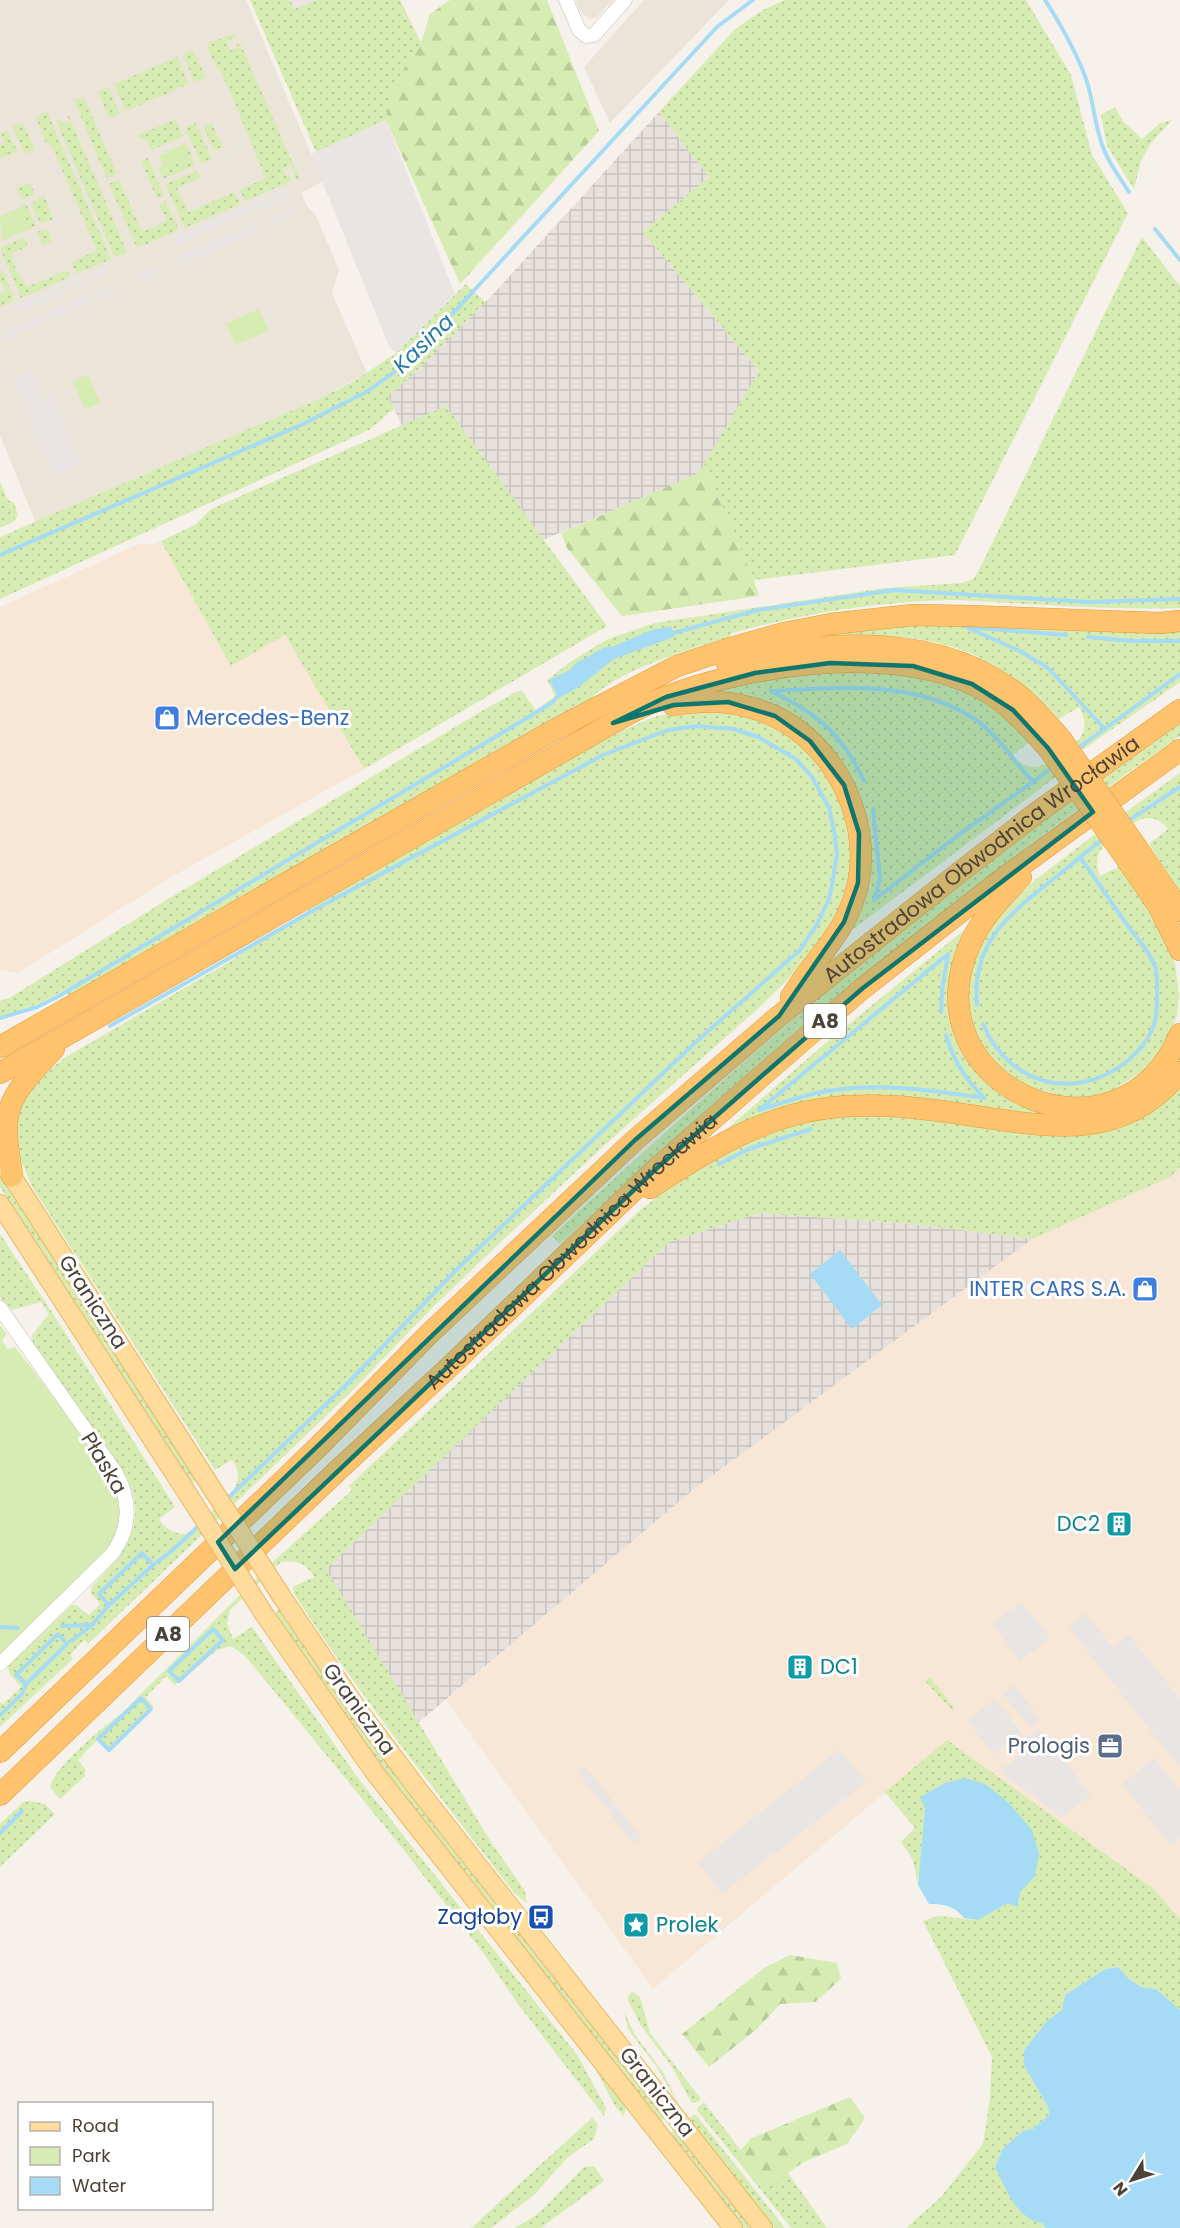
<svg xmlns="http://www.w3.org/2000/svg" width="1180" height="2228" font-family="Poppins,sans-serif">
	<defs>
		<pattern id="industrial-grid" width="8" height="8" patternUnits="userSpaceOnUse" patternTransform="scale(1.5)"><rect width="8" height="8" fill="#e6e1dc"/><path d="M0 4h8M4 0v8" fill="none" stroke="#c7c2be"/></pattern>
		<pattern id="grass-dots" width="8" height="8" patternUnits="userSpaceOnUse" patternTransform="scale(1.5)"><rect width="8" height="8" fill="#d7ecb2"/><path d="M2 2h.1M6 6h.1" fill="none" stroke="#bacc9a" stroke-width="1.8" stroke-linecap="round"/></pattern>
		<pattern id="forest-firs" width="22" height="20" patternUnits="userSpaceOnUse" patternTransform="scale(1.5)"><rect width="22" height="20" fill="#d7ecb2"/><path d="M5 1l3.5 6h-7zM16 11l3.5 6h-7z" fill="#bacc9a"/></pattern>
	</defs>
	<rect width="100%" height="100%" fill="#f6f2eb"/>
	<g fill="#ebe4d9">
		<polygon points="0,0 246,0 323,182 301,193 307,206 315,214 339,270 332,293 367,373 314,401 36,523 0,436"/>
		<polygon points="576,0 613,0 596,18 590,19 580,12"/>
		<polygon points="644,0 729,0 610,123 584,67"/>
	</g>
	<g fill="#f8e7d6">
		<polygon points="161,541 231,666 285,635 364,769 168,879 18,973 0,970 0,607 139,544 153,544"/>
		<polygon points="1180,1166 1180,1919 1154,1889 947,1740 653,1989 446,1700 694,1489 1034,1237 1172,1176"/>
	</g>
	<g fill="url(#industrial-grid)">
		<polygon points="659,112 709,177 643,232 759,371 700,473 543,540 446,406 402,426 388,396 423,365 494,293"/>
		<polygon points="760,1213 913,1224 1032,1239 694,1489 418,1723 325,1569 669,1242"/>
	</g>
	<g fill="url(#grass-dots)">
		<path d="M250,0H400L421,43C404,70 391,88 386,120L316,152Z"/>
		<polygon points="785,0 1026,0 1071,75 1092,155 1128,213 955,555 754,580 704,464 759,371 643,232 709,177 659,112 735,29 763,10"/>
		<polygon points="234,33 237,40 234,37 226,42 230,51 238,47 237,44 240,43 299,178 296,180 291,165 283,169 286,176 289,175 292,181 245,201 240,190 266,178 221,71 218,72 207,47 207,44"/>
		<polygon points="193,50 206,77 194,82 183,54"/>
		<polygon points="177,57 189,84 126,111 114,84"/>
		<polygon points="108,86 120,114 109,119 98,92"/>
		<polygon points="84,97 117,174 107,179 76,105 75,100"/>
		<polygon points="1115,107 1123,121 1142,139 1159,124 1173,119 1151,143 1141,161 1134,189 1107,146 1101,115"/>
		<polygon points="47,112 111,259 76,274 71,262 97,251 51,144 47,145 36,117"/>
		<polygon points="69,116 127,252 115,258 56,121 60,119 63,124 69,121 67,117"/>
		<polygon points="176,119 183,137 151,150 146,140 136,136"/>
		<polygon points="23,123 35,150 25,154 12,127"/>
		<polygon points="196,123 212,159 201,164 185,127"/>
		<polygon points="212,124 223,147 214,151 204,127"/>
		<polygon points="7,130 17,151 0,159 0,144 5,142 0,133"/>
		<polygon points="188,147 195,165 163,179 160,171 185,160 181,151"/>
		<polygon points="148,158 164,196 157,199 141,161"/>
		<polygon points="197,171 200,178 177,188 188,212 235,192 240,204 185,228 165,184"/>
		<polygon points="119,179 142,232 167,221 159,204 166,201 179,230 137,248 109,184"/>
		<polygon points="30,183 35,194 22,200 17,188"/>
		<polygon points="44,196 53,219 40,224 31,203"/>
		<polygon points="26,204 36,226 30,229 21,207"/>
		<polygon points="47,228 52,241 42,245 37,232"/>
		<polygon points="24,237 28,246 12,253 15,268 27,287 67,270 70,277 21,298 0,248"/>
		<path d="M1142,237L1180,286V608C1122,610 1064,606 1007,603C987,602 967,600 948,600C874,602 802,614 732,633L729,637C685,651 630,666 594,695L595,697L70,998L65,990L40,1003L0,1017V1001L11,997L168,899L485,709L516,692L522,691L536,710L555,696L547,680L573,660L608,639L655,623L884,588L962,583L973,579L979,570Z"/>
		<polygon points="2,270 15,300 0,307 0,294 6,291 0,281 0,271"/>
		<polygon points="466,284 485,302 423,365 388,396 394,409 369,430 0,599 0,537 314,401 356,380 396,353"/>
		<polygon points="446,406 607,626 364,769 285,635 231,666 161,541 195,525 211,509"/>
		<polygon points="0,481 8,500 14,503 18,515 13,522 0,528"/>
		<path d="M890,623L1180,631V682L1081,751L1084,756L852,930L863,905L868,881L867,823L862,802L855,786L839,759L720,693L719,689L762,679L848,670L936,678L996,707L1029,742L1012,756C1018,761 1023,766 1032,767C1042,768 1050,761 1058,756C1078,742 1093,733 1079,707L1059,719C986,641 923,631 820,637Z"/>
		<path d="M687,709L742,714L781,730L804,748L827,774L848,821L851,848L850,875L839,915L797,970L762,1005L607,1143L503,1240L434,1306L352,1391L88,1644L84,1640L70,1655L73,1659L0,1727V1702L3,1704L21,1687L9,1673L8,1666L72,1605H76L89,1615L100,1604L91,1593V1587C123,1555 149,1526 127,1478L33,1344L32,1335L49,1314L41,1302L12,1310L0,1297V1234L52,1312L175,1507L159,1519C166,1529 173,1534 186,1534C195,1527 204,1519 212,1511C227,1498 249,1481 232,1460L215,1470L34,1190C3,1128 11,1099 66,1057L229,962L336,892L607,737L654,717Z"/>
		<path d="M1180,723V736C1103,790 1028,845 954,903C816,1010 686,1125 560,1244L552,1236C670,1127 788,1019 914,920C1001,851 1090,786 1180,723Z"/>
		<path d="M1180,773V892L1149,844L1168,829C1163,823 1157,818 1148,818C1137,817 1103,843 1099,853C1096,861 1097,869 1100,876L1120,866L1129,875L1171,949L1175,963L1179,994L1177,1015L1171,1033L1149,1067L1109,1093L1073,1099L1020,1084L986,1054L970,1020L968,976L990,925L1035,880L1098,832Z"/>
		<path d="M964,930C941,985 943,1038 988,1081C997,1090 1009,1101 1021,1104C1042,1109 1065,1109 1085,1112L1180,1047V1059L1177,1063L1093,1117L790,1107L728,1128L822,1046Z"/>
		<path d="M1180,1088V1166L1172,1176L1032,1239L913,1224L760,1213L669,1242L326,1569L491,1842L525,1891L527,1903L515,1894C439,1795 362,1699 294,1594L293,1587L314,1577C307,1563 295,1560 281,1562L230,1610L227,1623L233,1639L252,1627L358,1778L578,2056L606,2108L604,2116L518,2004L484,1954L399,1844L256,1669L244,1655L231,1646L217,1650L175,1685L166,1676L146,1697L153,1706L151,1709L109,1750L98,1739L78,1760L85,1769V1776L60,1799L50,1787C54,1767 104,1726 122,1713L274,1561L352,1490L349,1486L639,1211L697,1166L769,1131L825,1117L879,1115L1035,1132V1135H1038C1100,1138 1134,1133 1180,1088Z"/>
		<polygon points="0,1173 196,1480 191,1485 0,1187"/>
		<polygon points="280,1609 376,1749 666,2117 661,2122 380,1766 274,1614"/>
		<polygon points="930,1677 955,1709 953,1711 925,1681"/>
		<polygon points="947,1740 1154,1889 1180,1919 1180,2010 1156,1989 1141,1987 1128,1979 1118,1967 1105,1969 1065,1995 1062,2010 1047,2021 1024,2050 1037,2088 1048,2107 1049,2115 1033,2129 1022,2131 1002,2150 995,2167 1046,2228 906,2228 940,2198 983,2144 990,2097 992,2057 923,1921 938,1916 978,1920 1008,1903 1035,1876 925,1808 918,1885 913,1860 901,1842 915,1828 885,1792"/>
		<polygon points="30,1801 45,1804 55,1814 0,1867 0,1824 23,1802"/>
		<polygon points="632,1991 640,1997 650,2033 701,2099 695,2103 692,2103 670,2064 641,2026 627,1998"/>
		<polygon points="624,2012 635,2035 663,2072 679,2105 656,2066 628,2029"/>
		<polygon points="588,2055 626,2105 624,2117 615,2106"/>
		<polygon points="704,2102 742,2152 761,2135 827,2228 791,2228 697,2110 698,2107"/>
		<polygon points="693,2115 696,2115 785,2228 774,2228 689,2119"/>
		<polygon points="592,2118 598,2124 594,2139 568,2157 534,2195 491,2228 471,2228"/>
		<polygon points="676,2129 753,2228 743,2228 670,2134"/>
		<polygon points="594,2166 604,2181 541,2228 514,2228 532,2218 544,2208 584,2167"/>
	</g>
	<g fill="url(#forest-firs)">
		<polygon points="450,0 547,0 599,131 460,284 386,120 389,99 398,78 421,43 430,14"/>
		<polygon points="704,464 754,580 759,596 622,616 567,548 561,533 699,473"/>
		<polygon points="790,1955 837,1963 841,1979 815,2002 780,2004 758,2028 709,2067 682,2034 764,1968"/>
		<polygon points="850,2097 865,2118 847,2144 802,2163 766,2190 737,2153 752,2138"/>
	</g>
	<g fill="#d7ecb2">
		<polygon points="186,143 188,147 181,151 185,160 160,171 158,167 163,165 159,155"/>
		<polygon points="21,207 30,229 2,241 0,216"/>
		<polygon points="259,309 269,331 235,345 226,324"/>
		<polygon points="88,374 100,403 85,410 73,381"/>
		<path d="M0,1325L7,1334L2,1340L7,1349L15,1347C42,1381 68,1416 92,1453C102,1468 115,1483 118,1501C122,1519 116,1536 106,1550L0,1657Z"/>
	</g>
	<g fill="#e8e5e3">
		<polygon points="290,0 318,0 294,9"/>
		<polygon points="386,120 455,294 396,353 389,346 311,154"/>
		<polygon points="288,187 291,195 177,245 174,237"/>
		<polygon points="293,208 296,215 272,226 269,218"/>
		<polygon points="256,223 259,231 178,266 174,258"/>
		<polygon points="105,266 108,273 91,281 87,273"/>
		<polygon points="154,266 158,275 141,283 137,273"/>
		<polygon points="82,276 86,283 68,291 65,283"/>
		<polygon points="59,285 63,294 43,303 40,294"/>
		<polygon points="113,285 116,293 98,300 95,293"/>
		<polygon points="90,294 93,302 75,310 72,302"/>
		<polygon points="35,296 39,303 21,311 17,304"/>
		<polygon points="67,303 71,312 51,321 47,312"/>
		<polygon points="43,315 46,322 28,330 25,323"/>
		<polygon points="21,324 25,332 5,340 2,332"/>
		<polygon points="31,371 42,399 52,395 81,464 54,476 12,379"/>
		<polygon points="1021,1602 1050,1638 1020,1661 992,1624"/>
		<polygon points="1085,1613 1113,1648 1129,1635 1180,1699 1180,1768 1069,1627"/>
		<polygon points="1014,1685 1040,1719 1030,1727 1003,1694"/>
		<polygon points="995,1699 1022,1733 994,1754 967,1720"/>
		<polygon points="1039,1728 1091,1795 1062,1817 999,1771 1023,1753 1018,1745"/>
		<polygon points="840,1749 866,1782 722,1894 698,1862"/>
		<polygon points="1154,1758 1180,1791 1180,1838 1170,1845 1122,1784"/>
		<polygon points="585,1766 641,1837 633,1843 577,1771"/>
	</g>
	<g fill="#a6dbf5">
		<polygon points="671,626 674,637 614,659 579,687 559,698 549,680 570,670 576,663 603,648 614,646 652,630"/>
		<polygon points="840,1250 882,1305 852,1329 810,1274"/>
		<path d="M965,1778L985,1784L1008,1802L1032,1830L1039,1853L1035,1876L1020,1892L1017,1907L1008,1903L978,1920L964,1918C955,1906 944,1904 929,1904L918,1885L925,1808L920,1797L945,1783Z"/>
		<path d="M1118,1967L1129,1979L1141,1987L1156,1989L1180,2010V2228H1046L1042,2223C1017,2220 1005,2187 995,2167L1002,2150L1022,2131L1033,2129L1049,2115L1048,2107L1024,2065V2050L1047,2021L1062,2010L1065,1995L1105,1969Z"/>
	</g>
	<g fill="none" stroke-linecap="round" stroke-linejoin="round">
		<g stroke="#a6dbf5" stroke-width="4">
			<path d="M1045,0C1061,25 1076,51 1086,79C1093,99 1094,119 1100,138C1105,158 1118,175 1129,192"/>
			<polyline points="1155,229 1180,260"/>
			<polyline points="0,555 301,425 368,391 407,363 717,27 753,0"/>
			<polyline points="673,633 758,610 894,590 1089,602 1180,599"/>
			<polyline points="1066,635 966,627 1020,651 1048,668 1105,729"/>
			<polyline points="1088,637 1131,641 1180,641"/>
			<polyline points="1077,749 1180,674"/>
			<path d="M864,781C842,734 818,714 771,691C838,688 913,679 973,718C996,733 1014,761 1033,782L957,836L874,900L880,879L873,809"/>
			<polyline points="1033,782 1054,766"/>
			<polyline points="1128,821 1180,787"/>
			<path d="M977,1005C971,944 1008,915 1051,881C1069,867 1086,851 1105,838"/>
			<path d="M941,1012L942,990L948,954L759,1110C779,1104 800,1096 822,1092C875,1082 931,1090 984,1098C966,1080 953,1060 946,1035"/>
			<polyline points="0,1018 37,1007 59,996 527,718 553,702 558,696"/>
			<path d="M983,1024C1008,1084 1074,1103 1126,1062C1137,1053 1146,1043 1152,1030C1157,1020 1157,1006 1157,994C1157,985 1158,975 1155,967C1150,953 1139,940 1130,929C1113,905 1097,881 1080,857"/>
			<polyline points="110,1026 314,910 603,755 668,730 696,726 734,729 758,737 796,759 812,777 829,808 834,831 837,854 832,885 829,899 817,924 800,950 697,1041 457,1269 346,1385 225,1501"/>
			<polyline points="719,1164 749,1149 811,1129"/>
			<polyline points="153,1565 169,1553 200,1525"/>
			<polyline points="92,1625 109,1605 153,1565 142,1553 99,1594 109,1605"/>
			<polyline points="62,1626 92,1625 71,1641"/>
			<polyline points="0,1627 18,1628"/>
			<polygon points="213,1629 223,1640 179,1681 169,1671"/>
			<polygon points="58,1634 67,1644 26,1684 16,1675"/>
			<polygon points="141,1698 151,1709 109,1750 98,1739"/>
			<polyline points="0,1715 22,1694 26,1684"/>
			<polyline points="0,1833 22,1811"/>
		</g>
		<defs>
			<g id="minor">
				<polyline points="566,0 579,30 586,36 594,35 625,0"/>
				<path d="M0,1308L116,1473C131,1501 131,1528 112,1554L0,1664"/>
			</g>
			<g id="major">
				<polyline points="4,1164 206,1479"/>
				<polyline points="0,1204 189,1496"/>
				<polyline points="282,1597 359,1711 420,1792 763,2228"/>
				<polyline points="264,1614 375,1773 733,2228"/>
			</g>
			<g id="highway">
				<path d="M727,663C821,640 934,630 1016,693C1033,706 1047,723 1061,739"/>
				<path d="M673,705C703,700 730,700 759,710C828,732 873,814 858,884C847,934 816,956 791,997"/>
				<polyline points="1133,842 1180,911"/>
				<polyline points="1121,851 1158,905 1180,950"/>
				<path d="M1021,877C1003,897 982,917 971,942C904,1086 1119,1181 1180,1034"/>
				<polyline points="0,1047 556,729 677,666 734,647 784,633 831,624 885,618 913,615 970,616 1160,623 1180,621"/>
				<path d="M0,1073L581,741C604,728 628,713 653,702C741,664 897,641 984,690C1010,705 1028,726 1048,748"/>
				<path d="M12,1176C10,1157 4,1135 8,1115C13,1089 37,1068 54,1049"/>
				<path d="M650,1188C712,1147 775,1108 853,1106C894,1104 935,1110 975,1116C1053,1128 1124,1141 1180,1072"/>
				<path id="s1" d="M0,1752L318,1447L429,1334L635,1140L779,1016L960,872L1035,814L1180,710"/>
				<path id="s2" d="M0,1795L336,1472L445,1371L657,1168L764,1074L863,988L1001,880L1180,750"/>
			</g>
		</defs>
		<use href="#minor" stroke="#c3b9ad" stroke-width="15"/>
		<use href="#major" stroke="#ebb864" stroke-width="20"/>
		<use href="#highway" stroke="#e79735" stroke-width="22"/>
		<use href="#minor" stroke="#fff" stroke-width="14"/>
		<use href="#major" stroke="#ffdb9c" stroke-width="18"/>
		<use href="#highway" stroke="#ffc36e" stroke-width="21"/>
		<defs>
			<g id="major-bridge">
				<polyline points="206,1479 282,1597"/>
				<polyline points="189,1496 264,1614"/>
			</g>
			<g id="highway-bridge">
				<polyline points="1061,739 1133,842"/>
				<polyline points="1048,748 1121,851"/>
			</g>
		</defs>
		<use href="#major-bridge" stroke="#ebb864" stroke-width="20" stroke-linecap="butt"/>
		<use href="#highway-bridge" stroke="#e79735" stroke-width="22" stroke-linecap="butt"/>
		<use href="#major-bridge" stroke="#ffdb9c" stroke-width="18"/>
		<use href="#highway-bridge" stroke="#ffc36e" stroke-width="21"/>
	</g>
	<path fill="#0f766e" fill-opacity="0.2" stroke="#0f766e" stroke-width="4.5" stroke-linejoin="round" d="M830,663L913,666L972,684L1013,710L1048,748L1093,812L863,988L764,1074L657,1168L235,1569L218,1542L635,1140L779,1016L844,922L858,883L859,833L844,785L810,741L775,716L728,702L674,705L613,723L666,697L755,673Z"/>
	<defs>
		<symbol id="shop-square" viewBox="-11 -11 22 22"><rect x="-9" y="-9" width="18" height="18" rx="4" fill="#3f7fe0" stroke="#fff"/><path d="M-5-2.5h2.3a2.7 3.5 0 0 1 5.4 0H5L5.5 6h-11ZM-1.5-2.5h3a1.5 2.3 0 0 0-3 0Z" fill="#fff"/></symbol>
		<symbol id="building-square" viewBox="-11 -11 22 22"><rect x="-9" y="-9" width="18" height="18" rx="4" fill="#0f9aa8" stroke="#fff"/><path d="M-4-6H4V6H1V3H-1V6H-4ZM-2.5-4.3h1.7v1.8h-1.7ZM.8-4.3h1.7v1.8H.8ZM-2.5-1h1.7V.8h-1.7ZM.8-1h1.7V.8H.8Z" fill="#fff"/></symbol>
		<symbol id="office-square" viewBox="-11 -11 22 22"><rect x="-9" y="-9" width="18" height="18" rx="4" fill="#5c6f8a" stroke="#fff"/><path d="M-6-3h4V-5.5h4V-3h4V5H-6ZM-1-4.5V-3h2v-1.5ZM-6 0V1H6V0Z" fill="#fff"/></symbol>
		<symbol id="bus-square" viewBox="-11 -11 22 22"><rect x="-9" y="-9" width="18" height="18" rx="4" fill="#1a4fb4" stroke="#fff"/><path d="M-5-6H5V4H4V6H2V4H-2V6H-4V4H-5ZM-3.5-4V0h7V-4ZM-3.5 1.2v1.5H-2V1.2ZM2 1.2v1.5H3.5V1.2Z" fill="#fff"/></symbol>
		<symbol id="sight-square" viewBox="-11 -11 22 22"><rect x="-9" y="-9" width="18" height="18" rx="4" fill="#0f9aa8" stroke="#fff"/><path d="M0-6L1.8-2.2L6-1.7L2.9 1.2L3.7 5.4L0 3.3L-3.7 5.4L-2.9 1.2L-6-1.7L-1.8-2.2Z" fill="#fff"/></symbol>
	</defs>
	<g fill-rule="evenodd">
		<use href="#shop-square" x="152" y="703" width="30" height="30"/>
		<use href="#shop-square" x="1130" y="1274" width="30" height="30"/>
		<use href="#building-square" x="1104" y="1509" width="30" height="30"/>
		<use href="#building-square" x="785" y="1652" width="30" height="30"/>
		<use href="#office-square" x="1095" y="1731" width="30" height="30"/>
		<use href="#bus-square" x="526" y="1902" width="30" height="30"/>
		<use href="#sight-square" x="621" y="1910" width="30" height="30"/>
	</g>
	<g text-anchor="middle" stroke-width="6" stroke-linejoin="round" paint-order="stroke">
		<g fill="#fff" stroke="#827b74" stroke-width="1.5">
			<rect x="804" y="1004" width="42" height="34" rx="4.5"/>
			<rect x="147" y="1617" width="42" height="34" rx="4.5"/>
		</g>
		<g font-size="20" font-weight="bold" fill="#4c4238">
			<text x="825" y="1028">A8</text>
			<text x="168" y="1641">A8</text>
		</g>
		<g font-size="21" fill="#366cbe" stroke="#fff" text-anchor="start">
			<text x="186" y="725">Mercedes-Benz</text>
			<text x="1126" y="1296" text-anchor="end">INTER CARS S.A.</text>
		</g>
		<g font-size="21" fill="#4c4238" stroke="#fff">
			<text dy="7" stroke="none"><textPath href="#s1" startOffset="1328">Autostradowa Obwodnica Wrocławia</textPath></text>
			<text dy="7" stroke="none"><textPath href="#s2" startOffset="789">Autostradowa Obwodnica Wrocławia</textPath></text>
			<text transform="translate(93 1302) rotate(57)" y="7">Graniczna</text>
			<text transform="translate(104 1463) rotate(59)" y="7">Płaska</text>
			<text transform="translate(359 1709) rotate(54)" y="7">Graniczna</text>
			<text transform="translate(657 2092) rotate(52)" y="7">Graniczna</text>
		</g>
		<g font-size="21" fill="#0d838f" stroke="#fff" text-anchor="start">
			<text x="1100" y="1531" text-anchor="end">DC2</text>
			<text x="820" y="1674">DC1</text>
			<text x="656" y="1932">Prolek</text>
		</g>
		<g font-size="21" fill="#4e5e75" stroke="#fff" text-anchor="end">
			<text x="1090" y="1753">Prologis</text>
		</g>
		<g font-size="21" fill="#164399" stroke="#fff" text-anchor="end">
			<text x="522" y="1924">Zagłoby</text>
		</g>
		<g font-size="22" font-style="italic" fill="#257aa6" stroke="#fff">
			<text transform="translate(423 343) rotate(-44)" y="8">Kasina</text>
		</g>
	</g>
	<rect x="18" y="2102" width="195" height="108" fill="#ffffff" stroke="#b7b3af" stroke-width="1.5"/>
	<rect x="30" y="2122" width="30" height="9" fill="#ffdb9c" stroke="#b7b3af" stroke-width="1.5"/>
	<text x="72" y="2132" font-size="18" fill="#4c4238">Road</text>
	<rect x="30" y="2147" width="30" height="18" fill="#d7ecb2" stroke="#b7b3af" stroke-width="1.5"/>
	<text x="72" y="2162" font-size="18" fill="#4c4238">Park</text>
	<rect x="30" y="2177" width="30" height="18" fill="#a6dbf5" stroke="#b7b3af" stroke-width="1.5"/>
	<text x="72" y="2192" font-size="18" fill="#4c4238">Water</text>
	<g transform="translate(1132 2180) rotate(232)" stroke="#ffffff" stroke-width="4.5" paint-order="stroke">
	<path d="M0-4.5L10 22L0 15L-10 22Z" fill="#4c4238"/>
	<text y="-9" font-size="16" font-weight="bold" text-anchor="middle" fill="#4c4238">N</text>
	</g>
</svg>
